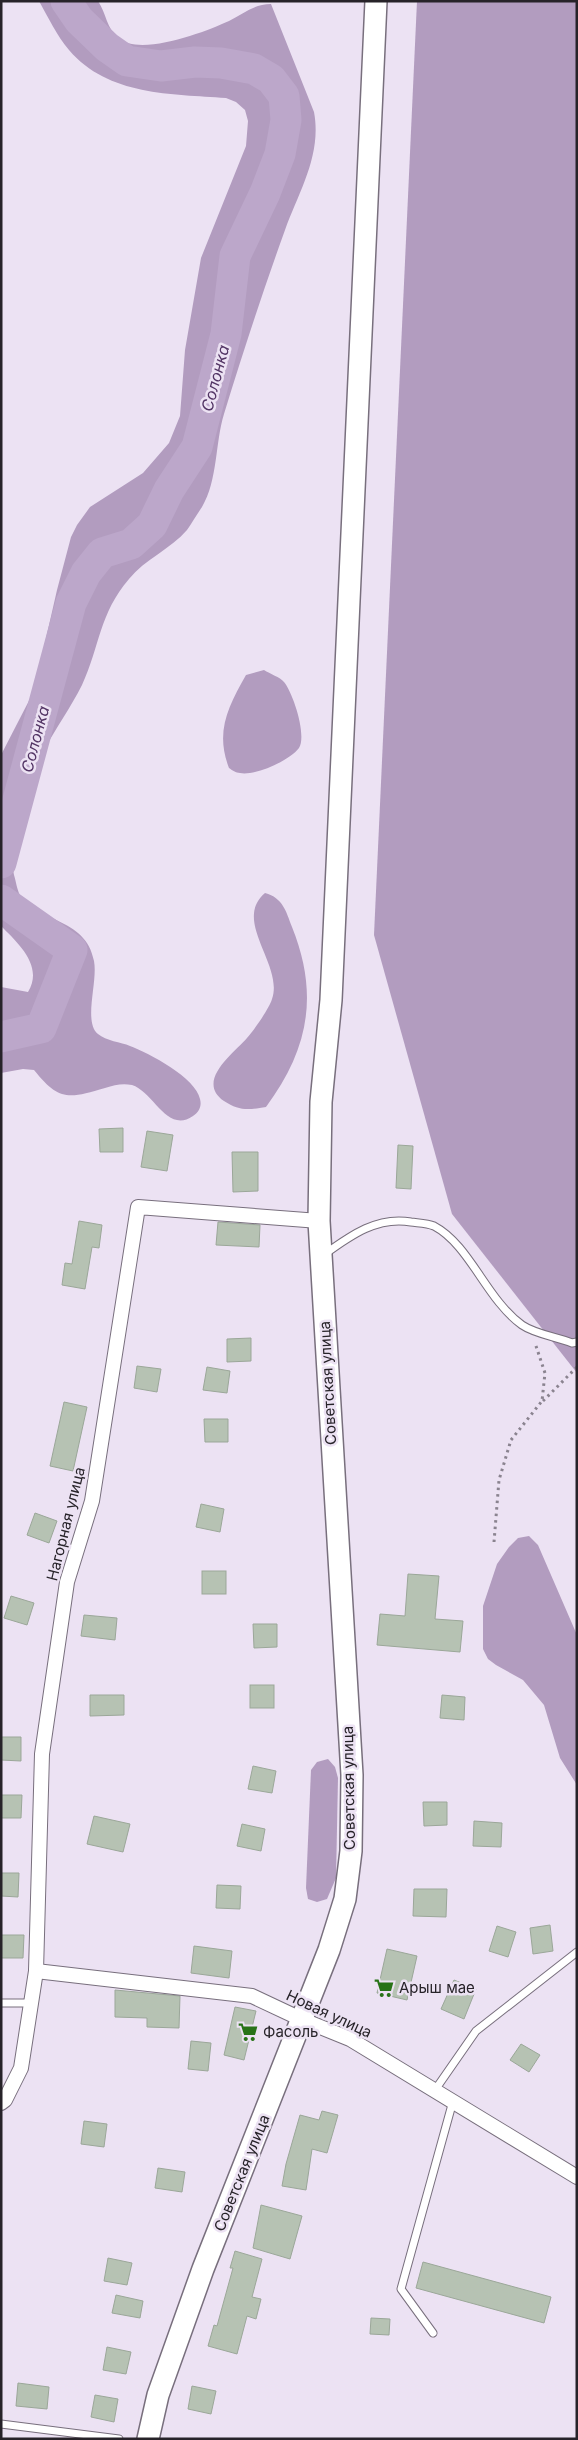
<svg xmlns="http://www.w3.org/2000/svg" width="578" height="2440" font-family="Inter,sans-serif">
	<rect width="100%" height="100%" fill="#ece2f3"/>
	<g fill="#b29cbf">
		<path d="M39,1H98C106,13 107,29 118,38C140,57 205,32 229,21C243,14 254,4 271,4L314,112C322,155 299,191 285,230C263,291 243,352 224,414C215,443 218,480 202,507C197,514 192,523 187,530C171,549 145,559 129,579C99,614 100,646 82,685C71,707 56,728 44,750C36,767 32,785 26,802C22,815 15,828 12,841C10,853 12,865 14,875C16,881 17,890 20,895C33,922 86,916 94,961C98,982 83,1022 98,1034C106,1041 121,1042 130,1046C149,1053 196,1078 200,1099C202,1106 199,1112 193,1116C167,1134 154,1092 132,1085C122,1083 115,1085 105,1088C68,1099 59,1101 34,1070L23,1069L1,1073V987L28,992C44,966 18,943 1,926V755L34,691L57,590L71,537L77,525L90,507L143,473L169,443L180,416L185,350L201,258L246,146L248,121L245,110L236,102L226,98C172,94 108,96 69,50C57,36 48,17 39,1Z"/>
		<polygon points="417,1 577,1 577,1373 452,1214 374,935"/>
		<path d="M264,670C270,674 280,677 284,682C293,693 307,735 299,748C289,761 255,776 240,773C236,773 232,770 229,768C215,732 228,707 246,675Z"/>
		<path d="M265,893C283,898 286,911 292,927C319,994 309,1049 266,1107C248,1110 239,1111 224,1101C195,1081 234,1053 247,1038C254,1030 269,1009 272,999C284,965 232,921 265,893Z"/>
		<polygon points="529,1536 538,1545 577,1635 577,1785 560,1758 544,1705 523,1680 496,1665 488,1659 483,1649 483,1606 497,1564 509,1547 518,1538"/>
		<polygon points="328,1759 335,1767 338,1778 336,1878 327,1899 317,1902 308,1899 306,1888 311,1770 317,1762"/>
	</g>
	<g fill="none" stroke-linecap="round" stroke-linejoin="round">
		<g stroke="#bca7ca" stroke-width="31">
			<polyline points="1,863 71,603 86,573 102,553 131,544 152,525 169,490 197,447 226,334 235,256 265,193 280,154 286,120 284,96 271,79 254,69 221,63 195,62 161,66 127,61 107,47 79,20 66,1"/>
			<polyline points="1,900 72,950 41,1028 1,1037"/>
		</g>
	</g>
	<g fill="#b6c2b3" stroke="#9ba799">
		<polygon points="123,1128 123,1152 100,1152 99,1129"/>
		<polygon points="147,1131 173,1135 167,1171 141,1167"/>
		<polygon points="398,1145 413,1146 411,1189 396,1188"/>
		<polygon points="232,1152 258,1152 258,1191 233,1192"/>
		<polygon points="79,1221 102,1225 99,1248 92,1247 85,1289 62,1285 65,1263 72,1264"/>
		<polygon points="218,1222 260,1225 259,1247 216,1245"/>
		<polygon points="251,1338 251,1361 227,1362 227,1339"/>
		<polygon points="137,1366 161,1369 157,1392 134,1388"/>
		<polygon points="207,1367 230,1371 227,1393 203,1390"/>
		<polygon points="64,1402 87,1407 73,1471 50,1466"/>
		<polygon points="204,1419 228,1419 228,1442 205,1442"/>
		<polygon points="201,1504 224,1509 220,1532 196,1527"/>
		<polygon points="35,1513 57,1521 49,1543 27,1535"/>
		<rect x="202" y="1571" width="24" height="23"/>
		<polygon points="408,1574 439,1576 435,1619 463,1621 460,1652 377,1645 380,1614 405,1616"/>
		<polygon points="11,1596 34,1603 27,1625 4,1618"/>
		<polygon points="84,1615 117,1618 115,1640 81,1636"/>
		<polygon points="253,1624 277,1624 277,1647 254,1648"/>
		<rect x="250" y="1685" width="24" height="23"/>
		<polygon points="90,1695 124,1695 124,1715 90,1716"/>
		<polygon points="442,1695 465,1697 464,1720 440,1718"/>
		<polygon points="1,1737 21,1737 21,1761 1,1760"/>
		<polygon points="253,1766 276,1771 272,1793 248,1789"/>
		<polygon points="1,1795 22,1795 21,1818 1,1818"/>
		<polygon points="423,1802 447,1802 447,1825 424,1826"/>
		<polygon points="94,1816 130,1824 123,1852 87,1844"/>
		<polygon points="474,1821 502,1823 501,1847 473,1846"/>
		<polygon points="242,1824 265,1829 261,1851 237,1846"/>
		<polygon points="1,1873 19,1873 18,1897 1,1896"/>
		<polygon points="217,1885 241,1886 240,1909 216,1908"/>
		<polygon points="414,1889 447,1889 446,1917 413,1916"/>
		<polygon points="550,1925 553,1951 533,1954 530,1928"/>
		<polygon points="497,1926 516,1932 508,1957 489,1951"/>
		<polygon points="1,1935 24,1935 23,1958 1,1958"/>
		<polygon points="194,1946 232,1951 229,1978 191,1973"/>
		<polygon points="387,1949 417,1956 407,2000 377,1993"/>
		<polygon points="454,1980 476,1989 464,2019 441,2009"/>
		<polygon points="115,1990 180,1996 179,2028 147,2027 147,2018 115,2017"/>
		<polygon points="235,2007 256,2011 244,2060 224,2055"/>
		<polygon points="191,2041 211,2043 208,2071 188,2069"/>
		<polygon points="521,2044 540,2055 529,2072 510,2060"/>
		<polygon points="322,2111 338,2115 327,2153 312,2149 306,2190 282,2186 286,2164 300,2115 319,2120"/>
		<polygon points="84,2121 107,2124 104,2147 81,2144"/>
		<polygon points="158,2168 185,2172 182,2192 155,2188"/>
		<polygon points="261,2205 302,2216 290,2259 253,2248"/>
		<polygon points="235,2251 262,2259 252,2297 261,2299 256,2319 247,2316 237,2354 208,2346 214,2325 217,2326 233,2268 230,2268"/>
		<polygon points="108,2258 132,2263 127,2285 104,2281"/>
		<polygon points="423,2262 551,2297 544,2323 416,2288"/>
		<polygon points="116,2295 143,2301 140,2318 112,2313"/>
		<polygon points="371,2318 390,2319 389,2335 370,2334"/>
		<polygon points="107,2347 131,2352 126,2374 103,2370"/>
		<polygon points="18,2383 49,2387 47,2409 16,2406"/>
		<polygon points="192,2386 216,2391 211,2414 188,2409"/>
		<polygon points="95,2395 118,2399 114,2422 91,2417"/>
	</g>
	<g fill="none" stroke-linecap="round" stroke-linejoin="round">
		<defs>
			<g id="service">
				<path d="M325,1254C351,1235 378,1216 411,1222C418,1223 427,1223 434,1226C470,1245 486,1299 522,1325C535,1334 557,1337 572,1343L577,1342"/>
				<polyline points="1,2003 31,2003"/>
				<polyline points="435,2090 476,2031 577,1952"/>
				<polyline points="433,2333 401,2289 453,2101"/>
				<polyline points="1,2424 119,2439"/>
			</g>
			<g id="minor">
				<polyline points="36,1971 252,1996 303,2020 350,2039 577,2177"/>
				<polyline points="1,2103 5,2100 21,2068 36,1971 42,1754 67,1582 92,1501 138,1207 319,1221"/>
			</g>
			<polyline id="primary" points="148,2439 158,2395 203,2269 329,1950 345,1899 351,1851 352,1775 319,1221 321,1102 331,1000 376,1"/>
		</defs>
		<use href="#service" stroke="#786f7d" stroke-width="9"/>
		<use href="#minor" stroke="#786f7d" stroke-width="16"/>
		<use href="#primary" stroke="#786f7d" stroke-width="24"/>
		<g stroke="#8a838f" stroke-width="3" stroke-dasharray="2.5 4" stroke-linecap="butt">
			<polyline points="543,1401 577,1367"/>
			<polyline points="494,1542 499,1480 511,1440 542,1401 545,1373 535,1343"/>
		</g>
		<use href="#service" stroke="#fff" stroke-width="7"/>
		<use href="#minor" stroke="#fff" stroke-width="14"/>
		<use href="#primary" stroke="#fff" stroke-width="21"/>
	</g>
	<defs>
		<symbol id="supermarket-bare" viewBox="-9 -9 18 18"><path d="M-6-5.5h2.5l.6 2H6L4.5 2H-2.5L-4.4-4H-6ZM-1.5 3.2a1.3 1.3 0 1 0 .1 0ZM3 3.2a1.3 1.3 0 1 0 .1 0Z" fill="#287318" stroke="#ece2f3" stroke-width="2.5" paint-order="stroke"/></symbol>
	</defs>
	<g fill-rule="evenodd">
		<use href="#supermarket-bare" x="370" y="1974" width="28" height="28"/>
		<use href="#supermarket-bare" x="234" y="2018" width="28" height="28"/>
	</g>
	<g text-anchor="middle" stroke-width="5" stroke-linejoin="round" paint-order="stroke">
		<g font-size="15" fill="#272329" stroke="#ece2f3">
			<text transform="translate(328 1383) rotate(-93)" y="5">Советская улица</text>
			<text transform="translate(66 1524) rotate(-76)" y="5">Нагорная улица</text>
			<text transform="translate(349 1788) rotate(-91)" y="5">Советская улица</text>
			<text transform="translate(329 2014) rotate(25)" y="5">Новая улица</text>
			<text transform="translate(242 2173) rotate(-68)" y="5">Советская улица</text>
		</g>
		<g font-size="15" fill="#272329" stroke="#ece2f3" text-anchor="start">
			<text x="399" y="1993">Арыш мае</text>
			<text x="263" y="2037">Фасоль</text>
		</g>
		<g font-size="16" font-style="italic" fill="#533565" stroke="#ece2f3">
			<text transform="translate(215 378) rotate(-75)" y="6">Солонка</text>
			<text transform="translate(35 739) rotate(-75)" y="6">Солонка</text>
		</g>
	</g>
	<rect width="578" height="2440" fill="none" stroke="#272329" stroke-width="5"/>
</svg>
